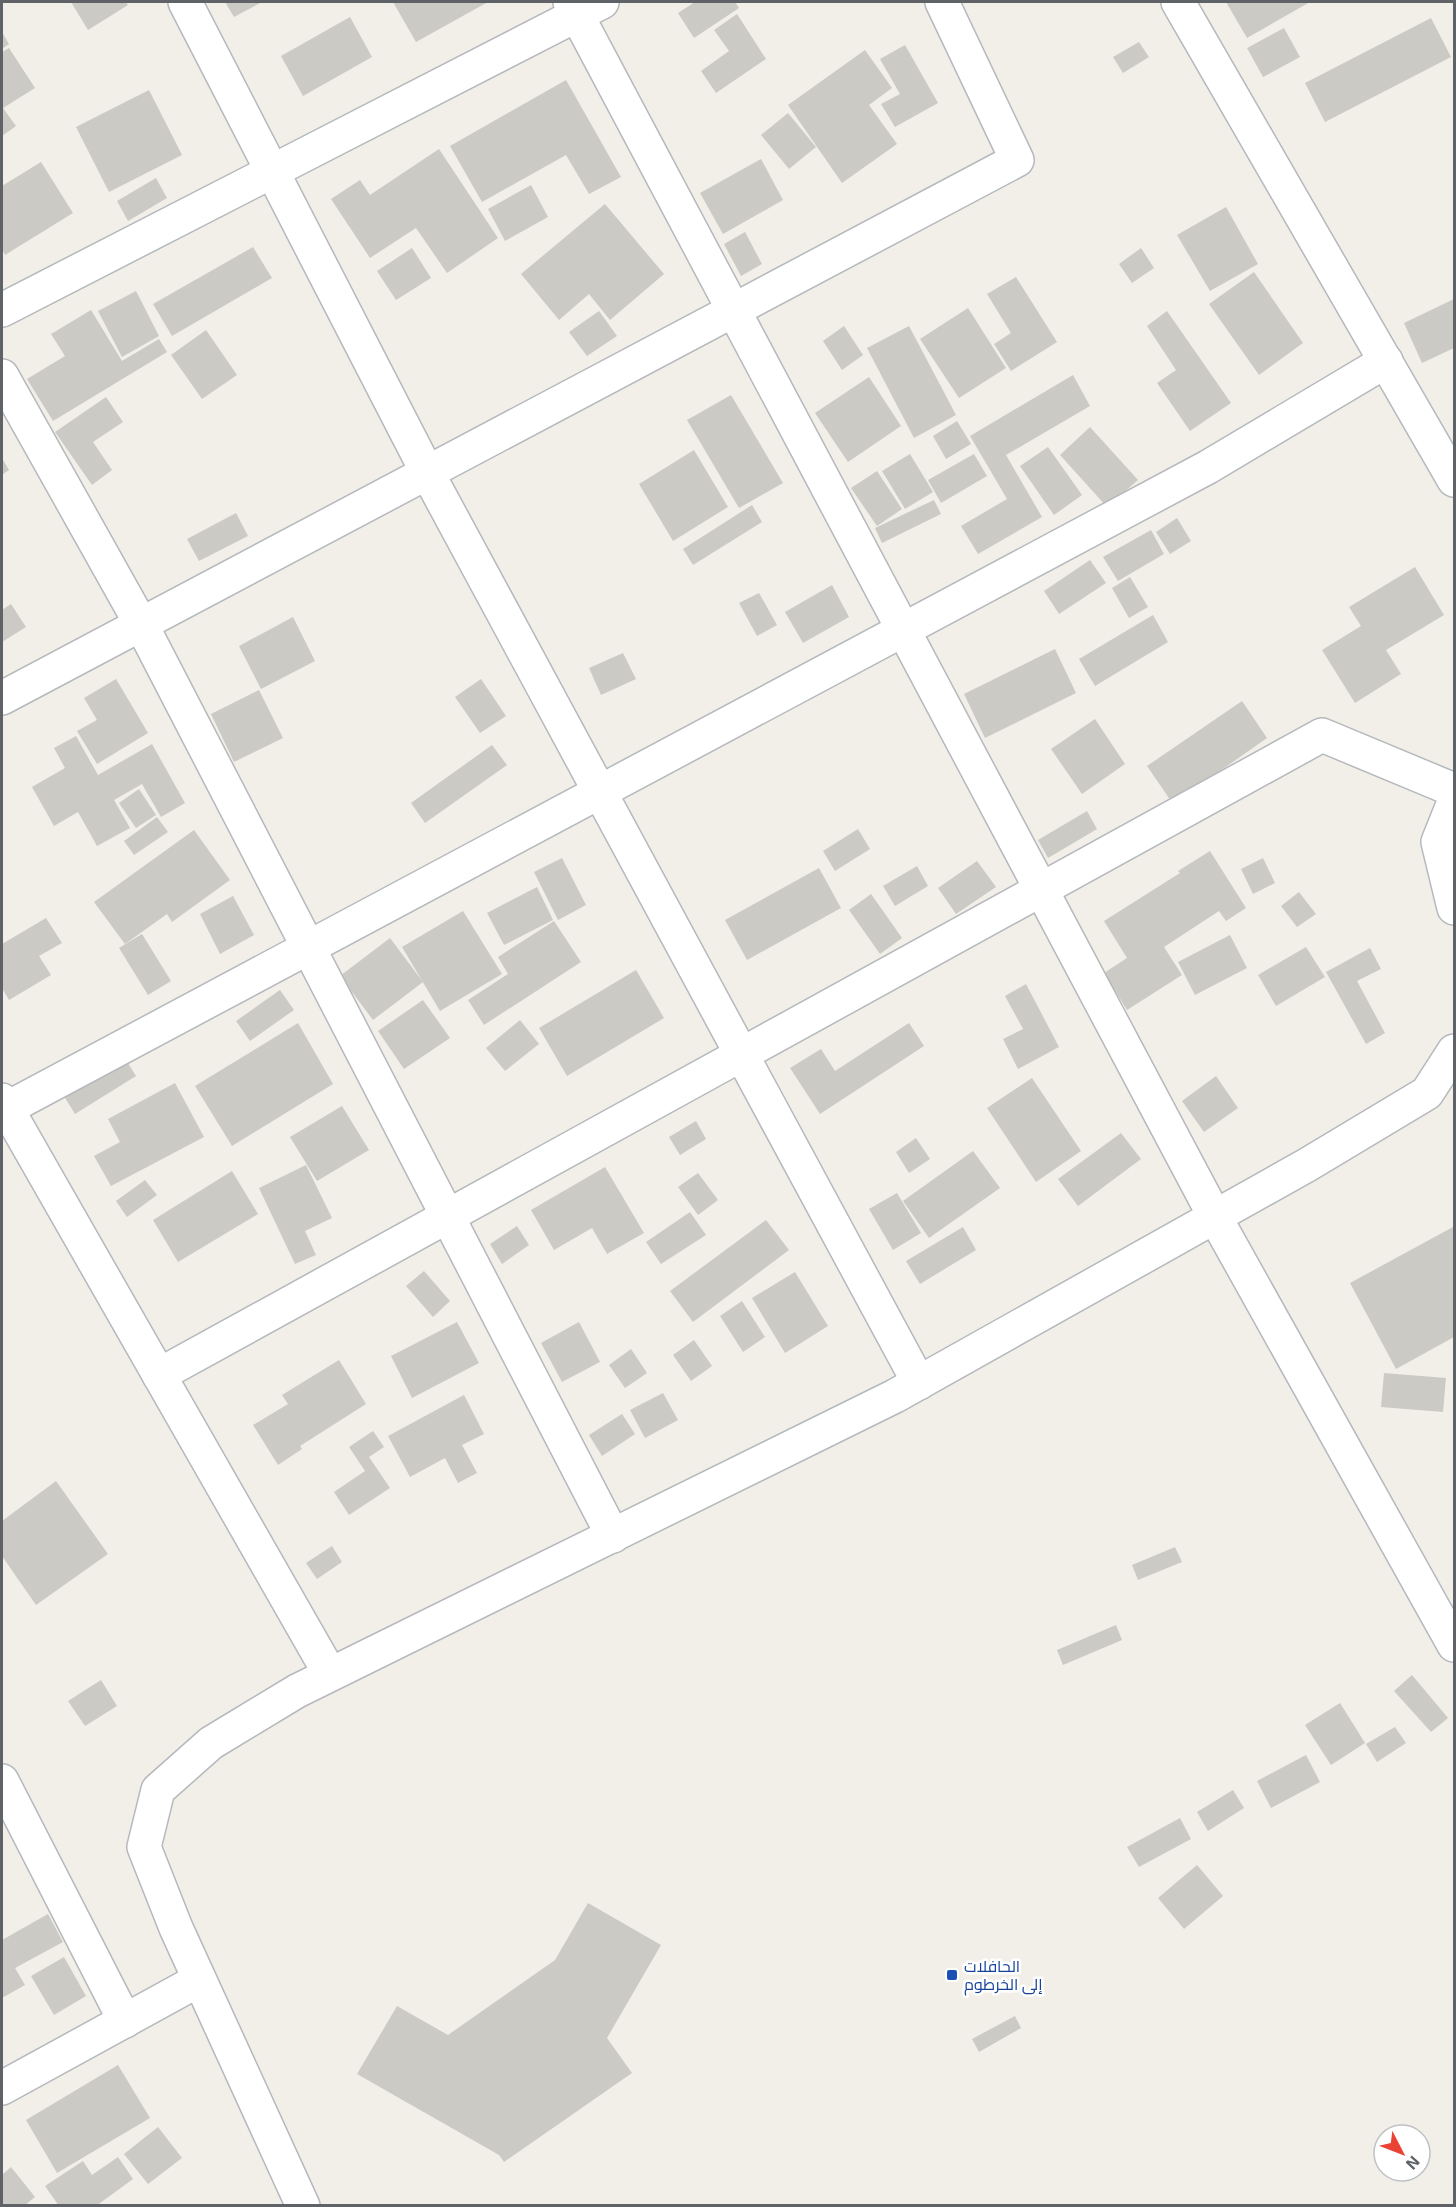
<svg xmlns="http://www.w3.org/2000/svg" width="1456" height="2207" font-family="'Exo 2',Cairo,sans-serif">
	<rect width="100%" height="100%" fill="#f1efe8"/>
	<g fill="#cccac5">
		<polygon points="71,2 126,2 128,5 88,30"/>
		<polygon points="225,2 262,2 234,17"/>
		<polygon points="393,2 488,2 416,42"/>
		<polygon points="695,2 735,2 739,8 694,38 678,13"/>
		<polygon points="1226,2 1310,2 1247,38"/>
		<polygon points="737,14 766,59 716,93 701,71 729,51 714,30"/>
		<polygon points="350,17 372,57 303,96 281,56"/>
		<polygon points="1431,18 1451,57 1325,122 1305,83"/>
		<polygon points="1284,28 1300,57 1263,77 1247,48"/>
		<polygon points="2,32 9,44 2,49"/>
		<polygon points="1139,42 1149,57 1123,73 1113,57"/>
		<polygon points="905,45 938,103 895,127 881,104 900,94 880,59"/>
		<polygon points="9,48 35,88 3,108 16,126 2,136 2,52"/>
		<polygon points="865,50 892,88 869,105 897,144 842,183 788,105"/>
		<polygon points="566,80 621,177 589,194 566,155 482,202 450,146"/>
		<polygon points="149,90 182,155 109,192 76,127"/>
		<polygon points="788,113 816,147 789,169 761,135"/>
		<polygon points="439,149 498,238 447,273 416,228 370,258 331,199 360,180 370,195"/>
		<polygon points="761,159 783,200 723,234 700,193"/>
		<polygon points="41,162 73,213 5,255 2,249 2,186"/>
		<polygon points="156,178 167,198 128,221 117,201"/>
		<polygon points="531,185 548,217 505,241 488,209"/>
		<polygon points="605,204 664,274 610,320 589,294 559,320 521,274"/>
		<polygon points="1226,207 1258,264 1210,291 1177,235"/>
		<polygon points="745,232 762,264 741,276 724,244"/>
		<polygon points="253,247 272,278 172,336 153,304"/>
		<polygon points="412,248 431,278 396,300 377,271"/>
		<polygon points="1141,248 1154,268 1132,283 1119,264"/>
		<polygon points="1254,272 1303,343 1259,375 1209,304"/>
		<polygon points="1016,277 1057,342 1011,371 994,344 1011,333 987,294"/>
		<polygon points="136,291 159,336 122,357 98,311"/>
		<polygon points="1454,299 1454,348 1422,363 1404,323"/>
		<polygon points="968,308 1006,368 959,398 920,339"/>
		<polygon points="91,310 122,361 159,339 167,352 53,421 27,379 65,356 51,334"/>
		<polygon points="599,311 617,336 587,356 569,332"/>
		<polygon points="1167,311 1231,403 1190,431 1157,383 1176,370 1147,326"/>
		<polygon points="844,326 863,355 842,370 823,341"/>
		<polygon points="909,326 956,415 914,438 867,348"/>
		<polygon points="206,330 237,375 202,399 171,355"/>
		<polygon points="1073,375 1090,406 1006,455 1042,517 978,554 961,526 1007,499 970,436"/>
		<polygon points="869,377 901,426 848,462 815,413"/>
		<polygon points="731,395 783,483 739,508 687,420"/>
		<polygon points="106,397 123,422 93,442 112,470 92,485 55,432"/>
		<polygon points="957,421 971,444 946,459 933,436"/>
		<polygon points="1090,427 1138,480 1107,507 1060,455"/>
		<polygon points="1048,447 1082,495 1054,515 1020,466"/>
		<polygon points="694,450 728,507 673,541 639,484"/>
		<polygon points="910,454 933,492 905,509 882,471"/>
		<polygon points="974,454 987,476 941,503 928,480"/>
		<polygon points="2,458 9,470 2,475"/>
		<polygon points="877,471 902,509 877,526 851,488"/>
		<polygon points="934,500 941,514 882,543 875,528"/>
		<polygon points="752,505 762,522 693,565 683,549"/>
		<polygon points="236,513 248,536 199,561 187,539"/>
		<polygon points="1177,518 1191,541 1170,554 1156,532"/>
		<polygon points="1151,530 1164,554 1118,581 1103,557"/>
		<polygon points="1090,560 1106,583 1059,614 1044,591"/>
		<polygon points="1415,567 1444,615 1386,650 1401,674 1355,703 1322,650 1361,626 1349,607"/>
		<polygon points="1130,577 1148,607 1129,618 1112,588"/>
		<polygon points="832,585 849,617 803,643 785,612"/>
		<polygon points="759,593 777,625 757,636 739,603"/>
		<polygon points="11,604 26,627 2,642 2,610"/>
		<polygon points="1153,615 1168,642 1095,686 1079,659"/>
		<polygon points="293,617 315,661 261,689 239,646"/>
		<polygon points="1055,649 1076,693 985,738 964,694"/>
		<polygon points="623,653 636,679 601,695 589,668"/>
		<polygon points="116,679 148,733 97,764 77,731 97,720 84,698"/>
		<polygon points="481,679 506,716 480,733 455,697"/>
		<polygon points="259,690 283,738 234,762 211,714"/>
		<polygon points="1242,701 1267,738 1173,804 1147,766"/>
		<polygon points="1095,719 1125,764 1082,794 1051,749"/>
		<polygon points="76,736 98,775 152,744 185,803 161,817 142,784 114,800 130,828 97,846 78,812 54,826 32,787 65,768 54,748"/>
		<polygon points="492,745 507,765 425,823 411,803"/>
		<polygon points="139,789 156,815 136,828 119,803"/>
		<polygon points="1087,811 1097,829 1048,858 1038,840"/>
		<polygon points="157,817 168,832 134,855 124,841"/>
		<polygon points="858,829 870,849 835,871 823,851"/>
		<polygon points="194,830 230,880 172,922 167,914 125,944 94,902"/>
		<polygon points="1210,851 1246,908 1226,921 1219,911 1164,947 1182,975 1127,1010 1104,973 1127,958 1104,921 1180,873 1178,871"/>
		<polygon points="562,858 586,905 558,920 534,872"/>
		<polygon points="1263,858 1275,883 1253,894 1241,869"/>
		<polygon points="977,861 996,887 956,914 938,888"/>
		<polygon points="917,866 928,886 895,906 883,886"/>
		<polygon points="819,868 841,908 747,960 725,920"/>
		<polygon points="537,887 553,920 504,945 487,913"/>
		<polygon points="1299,892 1316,914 1297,927 1281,906"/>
		<polygon points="871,894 902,938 880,954 849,910"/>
		<polygon points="233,896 254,935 220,954 200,914"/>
		<polygon points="463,911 502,974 440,1011 402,947"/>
		<polygon points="46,918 62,943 39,956 51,975 9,1000 2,988 2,944"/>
		<polygon points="554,921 581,962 484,1025 468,1000 508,974 498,957"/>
		<polygon points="142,934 171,981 148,995 119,948"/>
		<polygon points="1230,935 1247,968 1195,995 1178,962"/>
		<polygon points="390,938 423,982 373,1020 340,976"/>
		<polygon points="1306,947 1325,977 1276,1006 1258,975"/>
		<polygon points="1370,948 1381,969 1357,981 1385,1033 1366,1044 1326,972"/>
		<polygon points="636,970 664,1018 567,1076 539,1028"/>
		<polygon points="1026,984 1059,1047 1018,1069 1003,1039 1023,1029 1005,996"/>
		<polygon points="280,990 294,1010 250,1041 236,1021"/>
		<polygon points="423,1000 450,1038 404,1069 378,1031"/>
		<polygon points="520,1020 539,1044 505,1071 486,1048"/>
		<polygon points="298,1023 333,1084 232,1146 195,1086"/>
		<polygon points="909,1023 924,1046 820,1114 790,1068 821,1049 835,1071"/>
		<polygon points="123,1055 136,1076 75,1114 62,1093"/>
		<polygon points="1216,1076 1238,1108 1204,1132 1182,1101"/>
		<polygon points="1032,1078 1081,1151 1036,1182 987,1108"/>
		<polygon points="175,1083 204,1137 111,1186 94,1156 120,1142 108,1119"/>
		<polygon points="342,1106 369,1150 317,1181 290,1137"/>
		<polygon points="696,1121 706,1139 680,1155 669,1137"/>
		<polygon points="1121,1133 1141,1159 1078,1206 1058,1179"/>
		<polygon points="916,1138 930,1159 909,1173 896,1152"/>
		<polygon points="973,1151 1000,1188 929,1238 903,1201"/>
		<polygon points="306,1165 332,1218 305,1231 316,1255 295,1264 259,1188"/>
		<polygon points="605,1167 644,1233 607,1254 592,1228 554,1250 531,1210"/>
		<polygon points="232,1171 258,1214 178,1262 153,1220"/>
		<polygon points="698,1173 718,1200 698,1215 678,1187"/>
		<polygon points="145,1180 157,1195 127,1217 116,1201"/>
		<polygon points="897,1193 921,1233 893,1250 869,1209"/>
		<polygon points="690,1212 706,1235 661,1264 646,1242"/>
		<polygon points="766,1220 789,1250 693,1322 670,1291"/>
		<polygon points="517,1226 529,1245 502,1264 490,1244"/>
		<polygon points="963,1227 976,1250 920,1284 906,1261"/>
		<polygon points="1453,1227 1454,1231 1454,1337 1396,1369 1350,1283"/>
		<polygon points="424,1271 450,1301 433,1317 406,1286"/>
		<polygon points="795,1272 828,1326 785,1353 752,1298"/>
		<polygon points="742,1301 765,1337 743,1352 720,1316"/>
		<polygon points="457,1322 479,1363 412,1398 391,1356"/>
		<polygon points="579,1322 600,1362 562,1382 541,1343"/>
		<polygon points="694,1340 712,1366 691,1381 673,1355"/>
		<polygon points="631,1349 647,1373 625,1388 609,1365"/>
		<polygon points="339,1360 366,1404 300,1446 302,1449 278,1465 253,1425 288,1404 282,1395"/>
		<polygon points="1384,1373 1446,1378 1443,1412 1381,1407"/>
		<polygon points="663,1393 678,1420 645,1438 630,1410"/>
		<polygon points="464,1395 484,1434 462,1445 477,1473 458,1483 445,1458 410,1477 388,1436"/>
		<polygon points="622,1414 635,1434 602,1456 589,1435"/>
		<polygon points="373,1431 384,1447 369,1457 390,1488 349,1515 334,1492 365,1471 349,1447"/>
		<polygon points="56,1481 108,1554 36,1605 2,1556 2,1521"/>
		<polygon points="332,1546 342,1562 317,1579 306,1563"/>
		<polygon points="1175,1547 1182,1562 1138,1580 1132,1565"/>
		<polygon points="1116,1625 1122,1640 1063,1665 1057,1650"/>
		<polygon points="1412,1675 1448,1718 1431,1732 1394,1691"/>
		<polygon points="101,1680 117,1706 85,1726 68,1701"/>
		<polygon points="1340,1703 1365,1743 1331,1765 1305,1725"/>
		<polygon points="1395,1727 1406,1743 1377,1762 1366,1744"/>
		<polygon points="1306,1755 1320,1782 1271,1808 1257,1781"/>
		<polygon points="1233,1790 1244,1808 1208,1831 1197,1812"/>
		<polygon points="1180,1818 1191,1839 1139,1867 1127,1847"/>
		<polygon points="1197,1865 1223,1896 1184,1929 1158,1898"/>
		<polygon points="588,1903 661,1945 607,2038 632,2073 504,2162 499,2155 357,2074 397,2006 448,2035 555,1960"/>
		<polygon points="48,1914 63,1942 15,1968 25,1985 2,1998 2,1940"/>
		<polygon points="64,1957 86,1996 54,2015 31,1976"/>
		<polygon points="1015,2016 1021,2028 979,2052 972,2039"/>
		<polygon points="118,2065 150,2118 57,2173 26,2120"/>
		<polygon points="158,2127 182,2158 148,2184 124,2154"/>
		<polygon points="118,2157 133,2179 96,2206 59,2206 45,2186 83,2161 92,2175"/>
		<polygon points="11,2167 35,2197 24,2206 2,2206 2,2175"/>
	</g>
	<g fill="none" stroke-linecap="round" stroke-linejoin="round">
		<defs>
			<g id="minor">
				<polyline points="185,2 427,472 919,1383"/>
				<polyline points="570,2 1215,1217 1454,1645"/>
				<polyline points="1178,2 1454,480"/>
				<polyline points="2,310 602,2"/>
				<polyline points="2,376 141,624 613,1536"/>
				<polyline points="2,698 1017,160 942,2"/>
				<polyline points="1454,802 1438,842 1454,908"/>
				<polyline points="2,1100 330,1674"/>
				<polyline points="6,1109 1208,467 1386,361"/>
				<polyline points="159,1375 1322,735 1454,790"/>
				<polyline points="2,1781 125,2021"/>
				<polyline points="2,2088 199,1980"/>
				<polyline points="303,2206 176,1928 144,1847 158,1790 211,1743 297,1691 895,1396 1307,1165 1427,1093 1454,1051"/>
			</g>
		</defs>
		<use href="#minor" stroke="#b5b8bc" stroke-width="36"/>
		<use href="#minor" stroke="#fff" stroke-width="33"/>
	</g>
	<rect fill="#1a4fb4" stroke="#fff" stroke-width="2" x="946" y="1969" width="12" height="12" rx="3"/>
	<g text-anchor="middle" stroke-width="5" stroke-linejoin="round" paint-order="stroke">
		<g font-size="16" fill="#164399" stroke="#fff" text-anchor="start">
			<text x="964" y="1972">الحافلات<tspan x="964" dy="18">إلى الخرطوم</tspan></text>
		</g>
	</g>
	<rect width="1456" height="2207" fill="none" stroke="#5f6368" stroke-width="6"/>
	<g transform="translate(1402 2153) rotate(132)"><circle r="28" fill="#ffffff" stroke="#bfc1c3" stroke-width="1.5"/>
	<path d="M0-4.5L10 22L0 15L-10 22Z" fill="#ea4335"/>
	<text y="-9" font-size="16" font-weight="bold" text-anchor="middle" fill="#5f6368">N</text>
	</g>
</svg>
